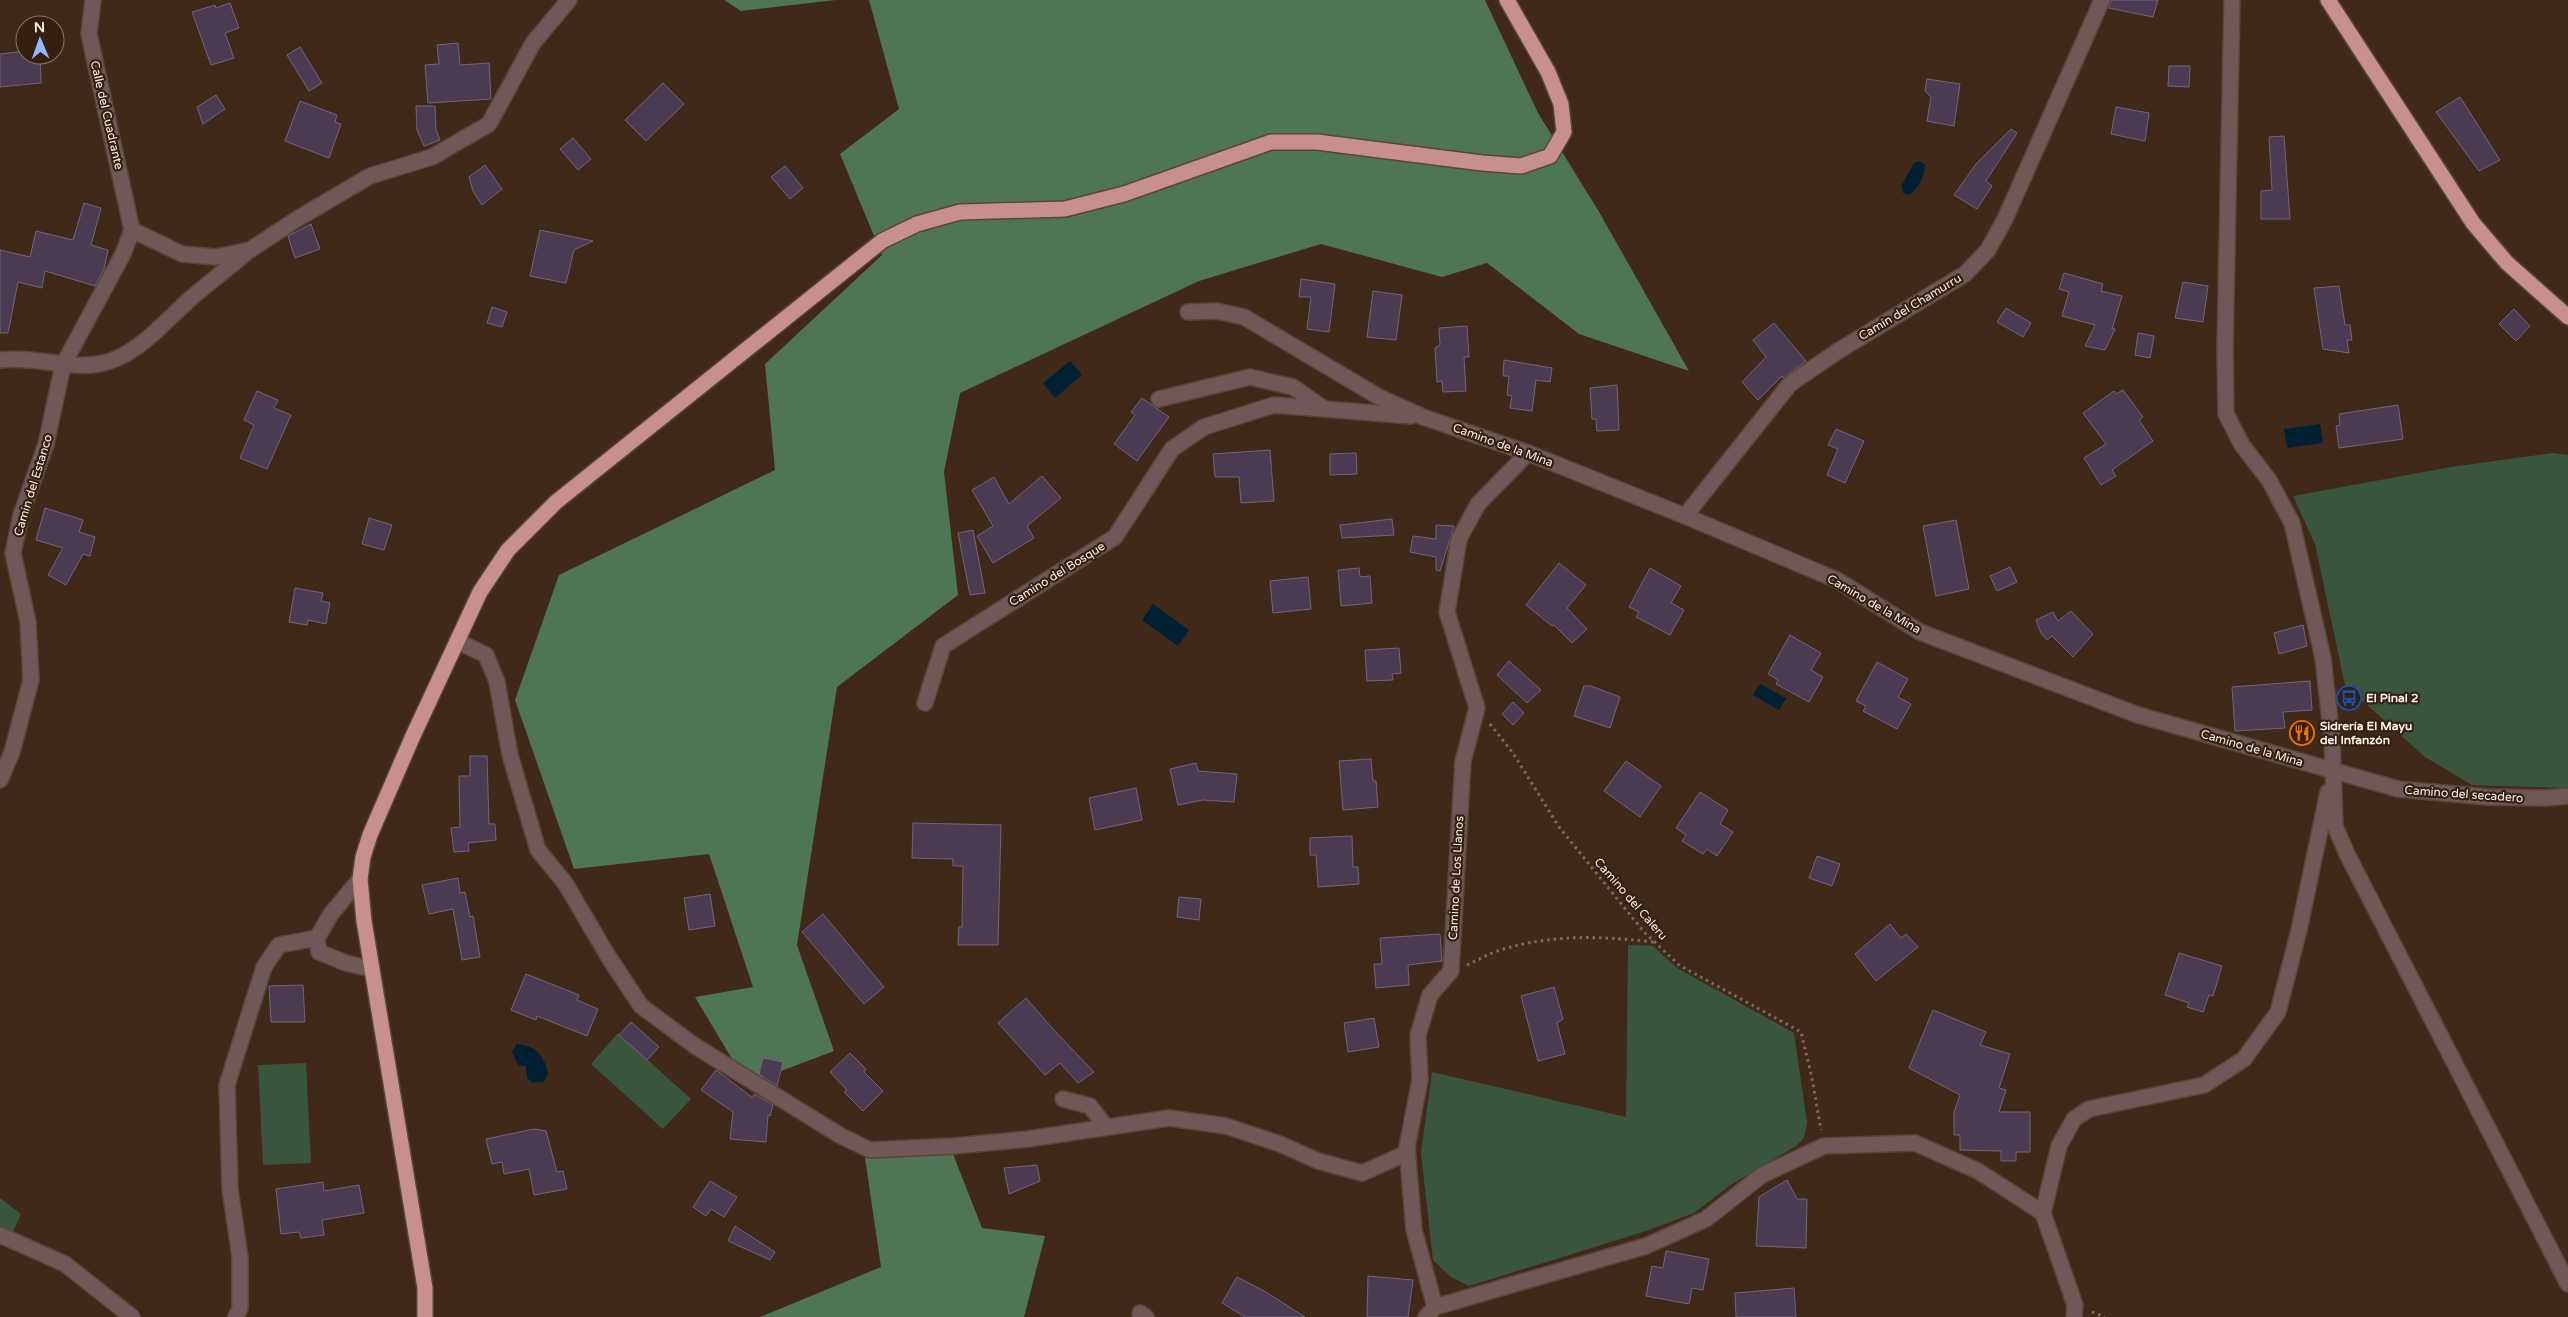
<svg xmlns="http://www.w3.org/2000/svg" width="2568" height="1317" font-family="'Varela Round',sans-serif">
	<rect width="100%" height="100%" fill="#402919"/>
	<g fill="#39563d">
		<polygon points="2553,453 2568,455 2568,788 2472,785 2425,757 2345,685 2315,544 2293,496 2451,467"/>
		<polygon points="1628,945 1653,946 1677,968 1794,1033 1807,1123 1804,1138 1796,1146 1729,1186 1694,1213 1646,1231 1469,1286 1451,1277 1433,1260 1421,1153 1432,1072 1626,1117"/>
		<polygon points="618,1033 691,1099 663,1129 591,1064"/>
		<polygon points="306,1063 311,1163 263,1165 258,1065"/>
		<polygon points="0,1198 21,1214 12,1234 0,1228"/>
	</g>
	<g fill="#4e7554">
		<polygon points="724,0 836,0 741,11"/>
		<polygon points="869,0 1485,0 1538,113 1598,210 1689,371 1579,334 1487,263 1442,277 1321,244 1199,281 960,393 944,472 958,595 837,687 797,945 834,1051 747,1084 695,997 753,987 709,854 574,869 515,700 559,575 775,470 765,364 882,255 840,154 899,109"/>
		<polygon points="953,1154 982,1228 1045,1236 1024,1317 760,1317 881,1267 865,1158"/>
	</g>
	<g fill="#002034">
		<path d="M1920,161L1925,165C1925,175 1918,190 1909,195L1903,193L1901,186L1914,163Z"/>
		<polygon points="1070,361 1082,375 1055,398 1043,383"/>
		<polygon points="2320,424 2323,443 2287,448 2284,429"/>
		<polygon points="1153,604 1189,630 1178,646 1142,620"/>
		<polygon points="1760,684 1786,698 1779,710 1753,695"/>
		<path d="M517,1044C536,1046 544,1055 548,1073L544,1082L533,1083L527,1078L526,1066L518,1065L512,1052Z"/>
	</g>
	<g fill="#4a3b52" stroke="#73637c">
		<polygon points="2111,0 2158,0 2153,17 2109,8"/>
		<polygon points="230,3 239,28 225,33 234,58 211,65 192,12 215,5 216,8"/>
		<polygon points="458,43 460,65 489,63 491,99 428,103 425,65 439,64 437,45"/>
		<polygon points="300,47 322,83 309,91 287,55"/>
		<polygon points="25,51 25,55 40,55 41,83 0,87 0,54"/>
		<polygon points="2169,66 2190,66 2189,87 2168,86"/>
		<polygon points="1927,79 1960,84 1954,126 1927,121 1931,97 1925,91"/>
		<polygon points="663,83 684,104 646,141 625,120"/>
		<polygon points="216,95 225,109 203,124 197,107"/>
		<polygon points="2460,97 2500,160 2479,171 2436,112"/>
		<polygon points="300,101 337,115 335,122 341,124 329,158 285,141"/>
		<polygon points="416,106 435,106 436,130 440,140 424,146 417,130"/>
		<polygon points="2116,107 2149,113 2145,141 2111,134"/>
		<polygon points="2011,129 2017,133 1986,181 1992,186 1977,209 1954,195 1976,164"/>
		<polygon points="2284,136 2290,219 2261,219 2261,191 2272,190 2269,137"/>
		<polygon points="573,138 591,159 578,170 560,149"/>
		<polygon points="485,165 502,189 482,205 473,191 469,177"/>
		<polygon points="785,166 803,188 790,199 771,177"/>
		<polygon points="84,203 101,208 91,245 108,250 104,269 95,286 45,271 42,288 18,282 8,333 0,333 0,250 30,257 36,231 73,240"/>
		<polygon points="311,224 320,249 295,258 288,236"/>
		<polygon points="540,230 593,241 574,250 566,283 530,276"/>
		<polygon points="2064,273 2103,284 2101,291 2122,296 2112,329 2115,329 2105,350 2085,346 2095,325 2062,316 2069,292 2059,289"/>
		<polygon points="1301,279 1335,284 1329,332 1307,329 1311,297 1299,297"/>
		<polygon points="2183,282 2208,286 2203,322 2175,318"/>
		<polygon points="2339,286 2345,325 2350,325 2352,340 2347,340 2349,353 2323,349 2314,288"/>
		<polygon points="1373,291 1402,295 1396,340 1367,337"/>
		<polygon points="492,307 507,312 502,327 487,323"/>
		<polygon points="2006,308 2031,323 2023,337 1997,322"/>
		<polygon points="2514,309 2530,326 2516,341 2499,324"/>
		<polygon points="1774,323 1806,361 1783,378 1782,376 1758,400 1742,382 1766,357 1753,340"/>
		<polygon points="1467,326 1469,357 1464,357 1466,391 1443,392 1442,381 1437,382 1435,348 1440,345 1439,328"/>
		<polygon points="2138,333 2154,336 2150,358 2135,355"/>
		<polygon points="1504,360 1552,368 1550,382 1536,380 1532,411 1510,408 1512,396 1507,395 1509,376 1503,376"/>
		<polygon points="1617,385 1619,430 1597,431 1596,419 1592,419 1590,388"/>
		<polygon points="2123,390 2143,417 2139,420 2153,441 2112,470 2116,476 2101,485 2084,458 2106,444 2083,413 2114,391 2116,394"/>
		<polygon points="257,391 278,400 274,408 291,415 267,469 240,458 254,425 244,420"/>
		<polygon points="1142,398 1169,417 1137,461 1114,444 1135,415 1131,412"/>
		<polygon points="2398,405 2403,439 2339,448 2336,426 2340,425 2339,414"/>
		<polygon points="1836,429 1864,441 1845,483 1827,475 1838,449 1828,445"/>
		<polygon points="1270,450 1274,501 1241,503 1239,477 1215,477 1213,454"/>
		<polygon points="1356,453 1357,474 1330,475 1330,454"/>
		<polygon points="1042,476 1061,498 1027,526 1034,538 993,563 977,536 993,526 972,490 994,477 1009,504"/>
		<polygon points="45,508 83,520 79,532 95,537 90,556 83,554 66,585 48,575 63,548 36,540"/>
		<polygon points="369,518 392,525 384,550 362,544"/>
		<polygon points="1392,519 1394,535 1342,538 1340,525"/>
		<polygon points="1956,520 1969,589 1936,596 1923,526"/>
		<polygon points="1436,525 1454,526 1440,571 1436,570 1436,557 1410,552 1413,536 1436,539"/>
		<polygon points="973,530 985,593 970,595 958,533"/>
		<polygon points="1559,563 1586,585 1567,608 1587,629 1572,643 1554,625 1552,626 1526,605"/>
		<polygon points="2010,567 2017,582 1997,591 1990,576"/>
		<polygon points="1359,568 1360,577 1370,576 1372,603 1341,606 1338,570"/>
		<polygon points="1650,568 1681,586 1671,603 1684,610 1670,635 1636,617 1639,612 1629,607"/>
		<polygon points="1308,577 1311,609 1273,613 1270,581"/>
		<polygon points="295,588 323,593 321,601 330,603 326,624 308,620 307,625 289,622"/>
		<polygon points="2071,611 2093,634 2073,657 2052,636 2047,640 2041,633 2036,620 2053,612 2058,621"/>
		<polygon points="2303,625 2307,646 2279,654 2274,633"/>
		<polygon points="1790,635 1821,653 1811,670 1823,677 1809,702 1776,684 1778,680 1768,674"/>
		<polygon points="1399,648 1401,673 1392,674 1393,680 1367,681 1365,650"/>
		<polygon points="1509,661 1541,690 1527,703 1497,675"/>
		<polygon points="1877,662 1908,679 1898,697 1911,704 1897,729 1863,711 1866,706 1856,701"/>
		<polygon points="2310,681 2312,710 2283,712 2285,728 2235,731 2232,687"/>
		<polygon points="1584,686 1591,686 1620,697 1610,728 1574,716"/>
		<polygon points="1513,702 1524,713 1513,725 1502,714"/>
		<polygon points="470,756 487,756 489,824 495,824 496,840 468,843 469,851 454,852 451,828 460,827 459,776 470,776"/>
		<polygon points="1371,759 1373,781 1376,781 1378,807 1343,810 1339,761"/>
		<polygon points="1626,761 1661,786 1640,817 1604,791"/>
		<polygon points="1196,763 1198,771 1237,774 1234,802 1203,800 1178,805 1170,769"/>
		<polygon points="1136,788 1142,820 1095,830 1089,798"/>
		<polygon points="1700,792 1728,810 1720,824 1733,832 1717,856 1707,849 1703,854 1682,841 1686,835 1676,828"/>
		<polygon points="913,823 1001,825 998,945 958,945 959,927 962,927 963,866 953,866 953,859 912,858"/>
		<polygon points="1352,836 1353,867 1358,867 1359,884 1318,887 1316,855 1310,855 1310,838"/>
		<polygon points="1817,856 1840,864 1832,886 1809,878"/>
		<polygon points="458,878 460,893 465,892 470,917 473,916 480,957 462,960 453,909 429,914 422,885"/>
		<polygon points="710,894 715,926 689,930 684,898"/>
		<polygon points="1179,897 1201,899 1199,920 1177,917"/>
		<polygon points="823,914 884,987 864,1004 802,932"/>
		<polygon points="1890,924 1901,938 1906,934 1918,947 1876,981 1855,954"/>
		<polygon points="1440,934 1442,961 1408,965 1409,985 1376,988 1374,964 1382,964 1380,938"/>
		<polygon points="2179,953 2222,966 2213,996 2209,995 2203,1012 2187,1007 2189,1003 2165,995"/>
		<polygon points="526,974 579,995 577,1000 598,1009 587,1036 537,1016 536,1020 511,1010"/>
		<polygon points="303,985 305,1022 271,1022 269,986"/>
		<polygon points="1554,987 1563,1019 1557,1023 1565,1054 1538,1061 1521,996"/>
		<polygon points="1026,998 1052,1028 1094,1072 1078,1083 1060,1063 1045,1075 998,1023"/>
		<polygon points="1933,1010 1986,1032 1980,1045 2010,1054 1999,1088 2006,1090 1999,1112 2030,1112 2030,1152 2016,1152 2016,1161 2001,1161 2001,1151 1960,1150 1960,1135 1954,1135 1954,1112 1960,1095 1909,1068"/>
		<polygon points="1374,1018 1379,1047 1348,1052 1344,1023"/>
		<polygon points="631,1022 659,1047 647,1060 619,1035"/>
		<polygon points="850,1053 866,1069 864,1072 883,1091 863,1111 844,1092 847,1090 830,1072"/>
		<polygon points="763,1058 783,1062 777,1086 759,1074"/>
		<polygon points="716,1070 753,1098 754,1094 773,1105 770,1116 768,1115 766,1142 730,1139 733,1112 701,1090"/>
		<polygon points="534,1129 546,1131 557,1172 563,1171 567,1189 534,1195 529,1169 504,1174 502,1162 492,1164 486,1139"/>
		<polygon points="1037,1165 1040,1181 1009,1194 1004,1168"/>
		<polygon points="1787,1180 1797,1199 1807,1199 1806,1248 1756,1246 1759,1197"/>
		<polygon points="710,1181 737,1197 724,1217 711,1209 706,1216 693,1207"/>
		<polygon points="323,1182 324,1191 359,1185 364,1213 322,1220 324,1235 301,1238 299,1232 281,1234 276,1189"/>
		<polygon points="735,1226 775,1252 770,1260 728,1241"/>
		<polygon points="1666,1251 1709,1259 1703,1290 1692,1288 1689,1304 1646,1296 1652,1266 1663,1268"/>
		<polygon points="1368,1276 1413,1280 1408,1317 1367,1317"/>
		<polygon points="1237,1277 1266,1292 1305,1317 1245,1317 1222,1303"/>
		<polygon points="1794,1288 1796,1317 1736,1317 1735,1293"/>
	</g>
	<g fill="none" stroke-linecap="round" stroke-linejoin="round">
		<defs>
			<g id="minor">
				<polyline points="93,0 89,34 132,230"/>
				<polyline points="2232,0 2225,348 2226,414 2242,445 2269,480 2292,523 2323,658 2332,739 2335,826 2347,854 2568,1284"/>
				<polyline points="132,230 182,254 216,257 250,250 297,219 370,176 432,157 489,124 533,43 569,0"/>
				<polyline points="1188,312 1217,311 1244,317 1379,397 1423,417 1528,453 1685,516 1837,580 1920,632 2138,715 2398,789 2488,797 2546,798 2568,796"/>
				<path d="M0,360C34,356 66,369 99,364C135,358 163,323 189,300C208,283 229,268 248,251"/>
				<polyline points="1159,399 1250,377 1293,387 1323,408"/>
				<polyline points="1685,516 1790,384 1838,351 1965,274 1988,250 2005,219 2102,0"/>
				<polyline points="457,641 486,655 497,682 510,755 538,850 565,883 608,956 641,1006 695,1046 841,1136 870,1150 954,1146 1028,1139 1169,1118 1226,1126 1280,1144 1318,1161 1362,1173 1407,1153"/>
				<polyline points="925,703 943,646 1115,537 1172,449 1204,427 1274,405 1411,416"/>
				<polyline points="0,780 12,752 31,680 28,622 13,553 21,515 46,444 63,365 123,254 132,230"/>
				<polyline points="360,879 331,914 317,938 319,952 346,963 372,969"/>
				<polyline points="1063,1099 1090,1106 1106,1127"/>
				<polyline points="2043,1213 2059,1146 2074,1119 2089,1109 2204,1085 2244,1059 2278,1012 2299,930 2328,792"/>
				<polyline points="0,1235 65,1264 132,1317"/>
				<polyline points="1435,1307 1646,1246 1706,1219 1762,1175 1824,1146 1915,1143 1978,1171 2043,1213 2075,1305 2074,1317"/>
				<polyline points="1140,1313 1146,1317"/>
				<polyline points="236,1317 240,1308 240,1257 230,1189 227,1085 264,967 279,945 317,938"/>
				<polyline points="1426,1317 1435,1307 1414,1230 1407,1147 1420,1080 1418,1035 1430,995 1451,971 1463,761 1477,708 1447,612 1459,539 1478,504 1528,453"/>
			</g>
			<g id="highway">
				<polyline points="2328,0 2473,223 2507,263 2568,317"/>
				<polyline points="425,1317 425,1288 364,921 360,879 363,857 370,835 412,738 480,592 508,550 556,502 882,241 917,224 960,212 1065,209 1124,194 1271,142 1317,142 1482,163 1521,166 1550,156 1564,132 1561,104 1548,72 1507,0"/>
			</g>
		</defs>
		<use href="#minor" stroke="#5a4536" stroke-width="18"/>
		<use href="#highway" stroke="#5a4536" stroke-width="18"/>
		<g stroke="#7e6b5d" stroke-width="3" stroke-dasharray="2.5 4" stroke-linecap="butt">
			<polyline points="1490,724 1513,753 1559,827 1644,932 1679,965 1801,1032 1812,1078 1821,1130"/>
			<path d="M1467,965C1478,960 1488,954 1500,950C1553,934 1599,936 1654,942"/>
			<polyline points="2092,1312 2105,1317"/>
		</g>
		<use href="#minor" stroke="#6f5857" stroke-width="15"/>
		<use href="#highway" stroke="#c7908d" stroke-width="15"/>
	</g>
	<defs>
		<symbol id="bus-ring" viewBox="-11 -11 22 22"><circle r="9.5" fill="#351f0f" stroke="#1a4fb4" stroke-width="1.5"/><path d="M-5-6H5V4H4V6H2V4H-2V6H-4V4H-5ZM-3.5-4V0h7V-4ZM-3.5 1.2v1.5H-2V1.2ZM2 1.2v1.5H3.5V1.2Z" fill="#1a4fb4"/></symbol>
		<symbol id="restaurant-ring" viewBox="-11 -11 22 22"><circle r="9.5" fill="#351f0f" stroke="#e8710a" stroke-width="1.5"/><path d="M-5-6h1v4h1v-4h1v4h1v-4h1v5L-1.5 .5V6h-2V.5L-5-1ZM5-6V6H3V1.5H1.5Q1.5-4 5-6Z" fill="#e8710a"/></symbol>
	</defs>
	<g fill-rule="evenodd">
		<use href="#bus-ring" x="2335" y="684" width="28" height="28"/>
		<use href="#restaurant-ring" x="2288" y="719" width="28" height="28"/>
	</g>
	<g text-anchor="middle" stroke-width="4.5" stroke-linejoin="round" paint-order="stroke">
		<g font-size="12" fill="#fdf1e9" stroke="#351f0f">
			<text transform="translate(107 115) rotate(77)" y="4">Calle del Cuadrante</text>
			<text transform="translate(1910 307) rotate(-31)" y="4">Camín del Chamurru</text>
			<text transform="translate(1503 445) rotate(20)" y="4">Camino de la Mina</text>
			<text transform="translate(33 485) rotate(-73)" y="4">Camin del Estanco</text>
			<text transform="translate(1057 574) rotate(-32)" y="4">Camino del Bosque</text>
			<text transform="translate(1874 604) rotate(30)" y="4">Camino de la Mina</text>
			<text transform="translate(2252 748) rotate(16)" y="4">Camino de la Mina</text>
			<text transform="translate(2464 794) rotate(4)" y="4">Camino del secadero</text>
			<text transform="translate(1456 878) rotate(-87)" y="4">Camino de Los Llanos</text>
			<text transform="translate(1631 899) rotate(49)" y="4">Camino del Caleru</text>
		</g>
		<g font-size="12" font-weight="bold" fill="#fdf1e9" stroke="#351f0f" text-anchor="start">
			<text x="2366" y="702">El Pinal 2</text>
			<text x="2320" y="730">Sidrería El Mayu<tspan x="2320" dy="14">del Infanzón</tspan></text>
		</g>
	</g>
	<g transform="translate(40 40) rotate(358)"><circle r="24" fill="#351f0f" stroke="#857366"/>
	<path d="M0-4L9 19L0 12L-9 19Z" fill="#93b7fd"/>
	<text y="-8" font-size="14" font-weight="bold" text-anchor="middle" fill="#fdf1e9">N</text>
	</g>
</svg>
